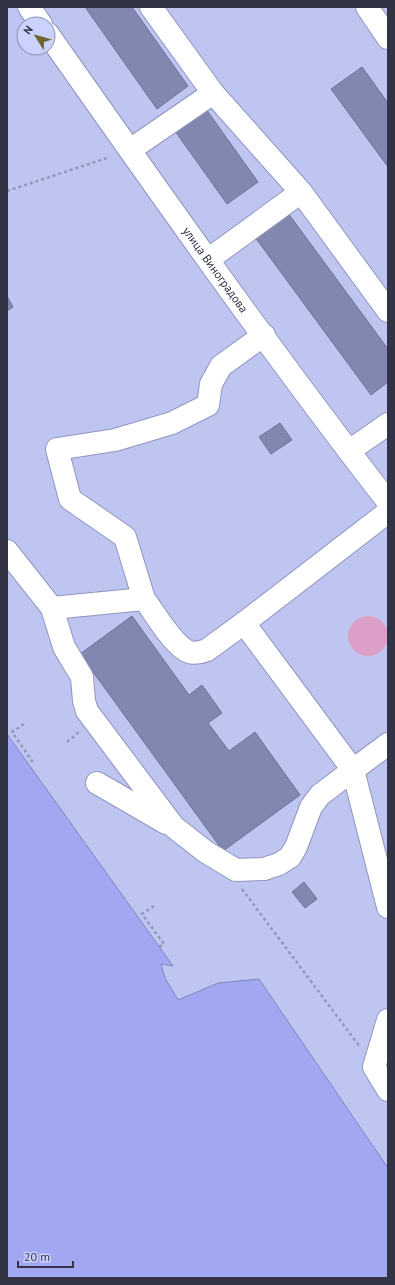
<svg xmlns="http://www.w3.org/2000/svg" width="395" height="1285" font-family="'PT Sans',sans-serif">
	<rect width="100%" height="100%" fill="#bfc5f1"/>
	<circle fill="#dca0c8" cx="368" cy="636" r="20"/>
	<polygon fill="#a1a8f1" stroke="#8085be" points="7,734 173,966 161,964 165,978 178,1000 218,983 259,979 388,1168 388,1278 7,1278"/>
	<g fill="#8287b0" stroke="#6e729a">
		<polygon points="85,7 132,7 188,86 157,109"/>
		<polygon points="362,67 388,103 388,167 331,89"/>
		<polygon points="201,102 258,182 227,204 170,124"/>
		<polygon points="285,209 388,349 388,382 371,395 252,233"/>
		<polygon points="7,296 13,307 7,311"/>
		<polygon points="280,423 292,440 271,454 259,437"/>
		<polygon points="132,616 189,695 202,685 222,713 208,723 229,751 255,732 300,795 223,851 80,654"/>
		<polygon points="304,882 317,899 305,908 292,892"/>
	</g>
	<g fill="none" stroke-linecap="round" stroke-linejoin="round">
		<defs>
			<g id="minor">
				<polyline points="151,7 213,93 301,192 388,311"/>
				<polyline points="367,7 388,38"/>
				<polyline points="130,150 213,93"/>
				<polyline points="209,259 301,192"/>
				<polyline points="349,451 388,424"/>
				<polyline points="388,512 244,623 353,770 388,744"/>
				<path d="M7,551L52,608L144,599C155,613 173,646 189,652C195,654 201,652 207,650L244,623"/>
				<polyline points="144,599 125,537 70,499 57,449 115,440 172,423 208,405 211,384 221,366 264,335"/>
				<polyline points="52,608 64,647 82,677 84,701 87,711 174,827 206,852 236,870 264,869 279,864 290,857 296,847 311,807 320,795 353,770 388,907"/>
				<polyline points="97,783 166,823"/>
				<polyline points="388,1020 374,1067 388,1090"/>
			</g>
			<g id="major">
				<polyline points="29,7 41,24"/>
				<path id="s1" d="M48,34C159,192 270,350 388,502"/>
			</g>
		</defs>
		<use href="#minor" stroke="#9095bf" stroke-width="24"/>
		<use href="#major" stroke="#9095bf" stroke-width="24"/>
		<g stroke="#9297bb" stroke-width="2.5" stroke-dasharray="3 3" stroke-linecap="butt">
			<polyline points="7,191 110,157"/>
			<polyline points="24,724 12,732 32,761 28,764"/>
			<polyline points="67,742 79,732"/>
			<polyline points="242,889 360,1047"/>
			<polyline points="154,906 142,914 164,944 159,947"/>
		</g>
		<use href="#minor" stroke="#fff" stroke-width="22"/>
		<use href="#major" stroke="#fff" stroke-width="22"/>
	</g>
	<g text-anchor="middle" stroke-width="4" stroke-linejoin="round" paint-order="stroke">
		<g font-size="12" fill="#323446" stroke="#ccd2fe">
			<text dy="4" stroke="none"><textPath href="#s1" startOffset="289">улица Виноградова</textPath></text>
		</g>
	</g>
	<rect width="395" height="1285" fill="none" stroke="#323446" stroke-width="16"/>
	<g transform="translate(36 36) rotate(307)"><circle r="19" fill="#ccd2fe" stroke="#8e93b4"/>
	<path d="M0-3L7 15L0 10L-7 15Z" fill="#6f6532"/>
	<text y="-6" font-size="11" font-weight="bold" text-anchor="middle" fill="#323446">N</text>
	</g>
	<path d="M18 1261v6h55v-6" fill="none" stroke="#323446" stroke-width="2"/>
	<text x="24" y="1261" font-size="12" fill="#323446" stroke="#ccd2fe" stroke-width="3" paint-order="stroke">20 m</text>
</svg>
